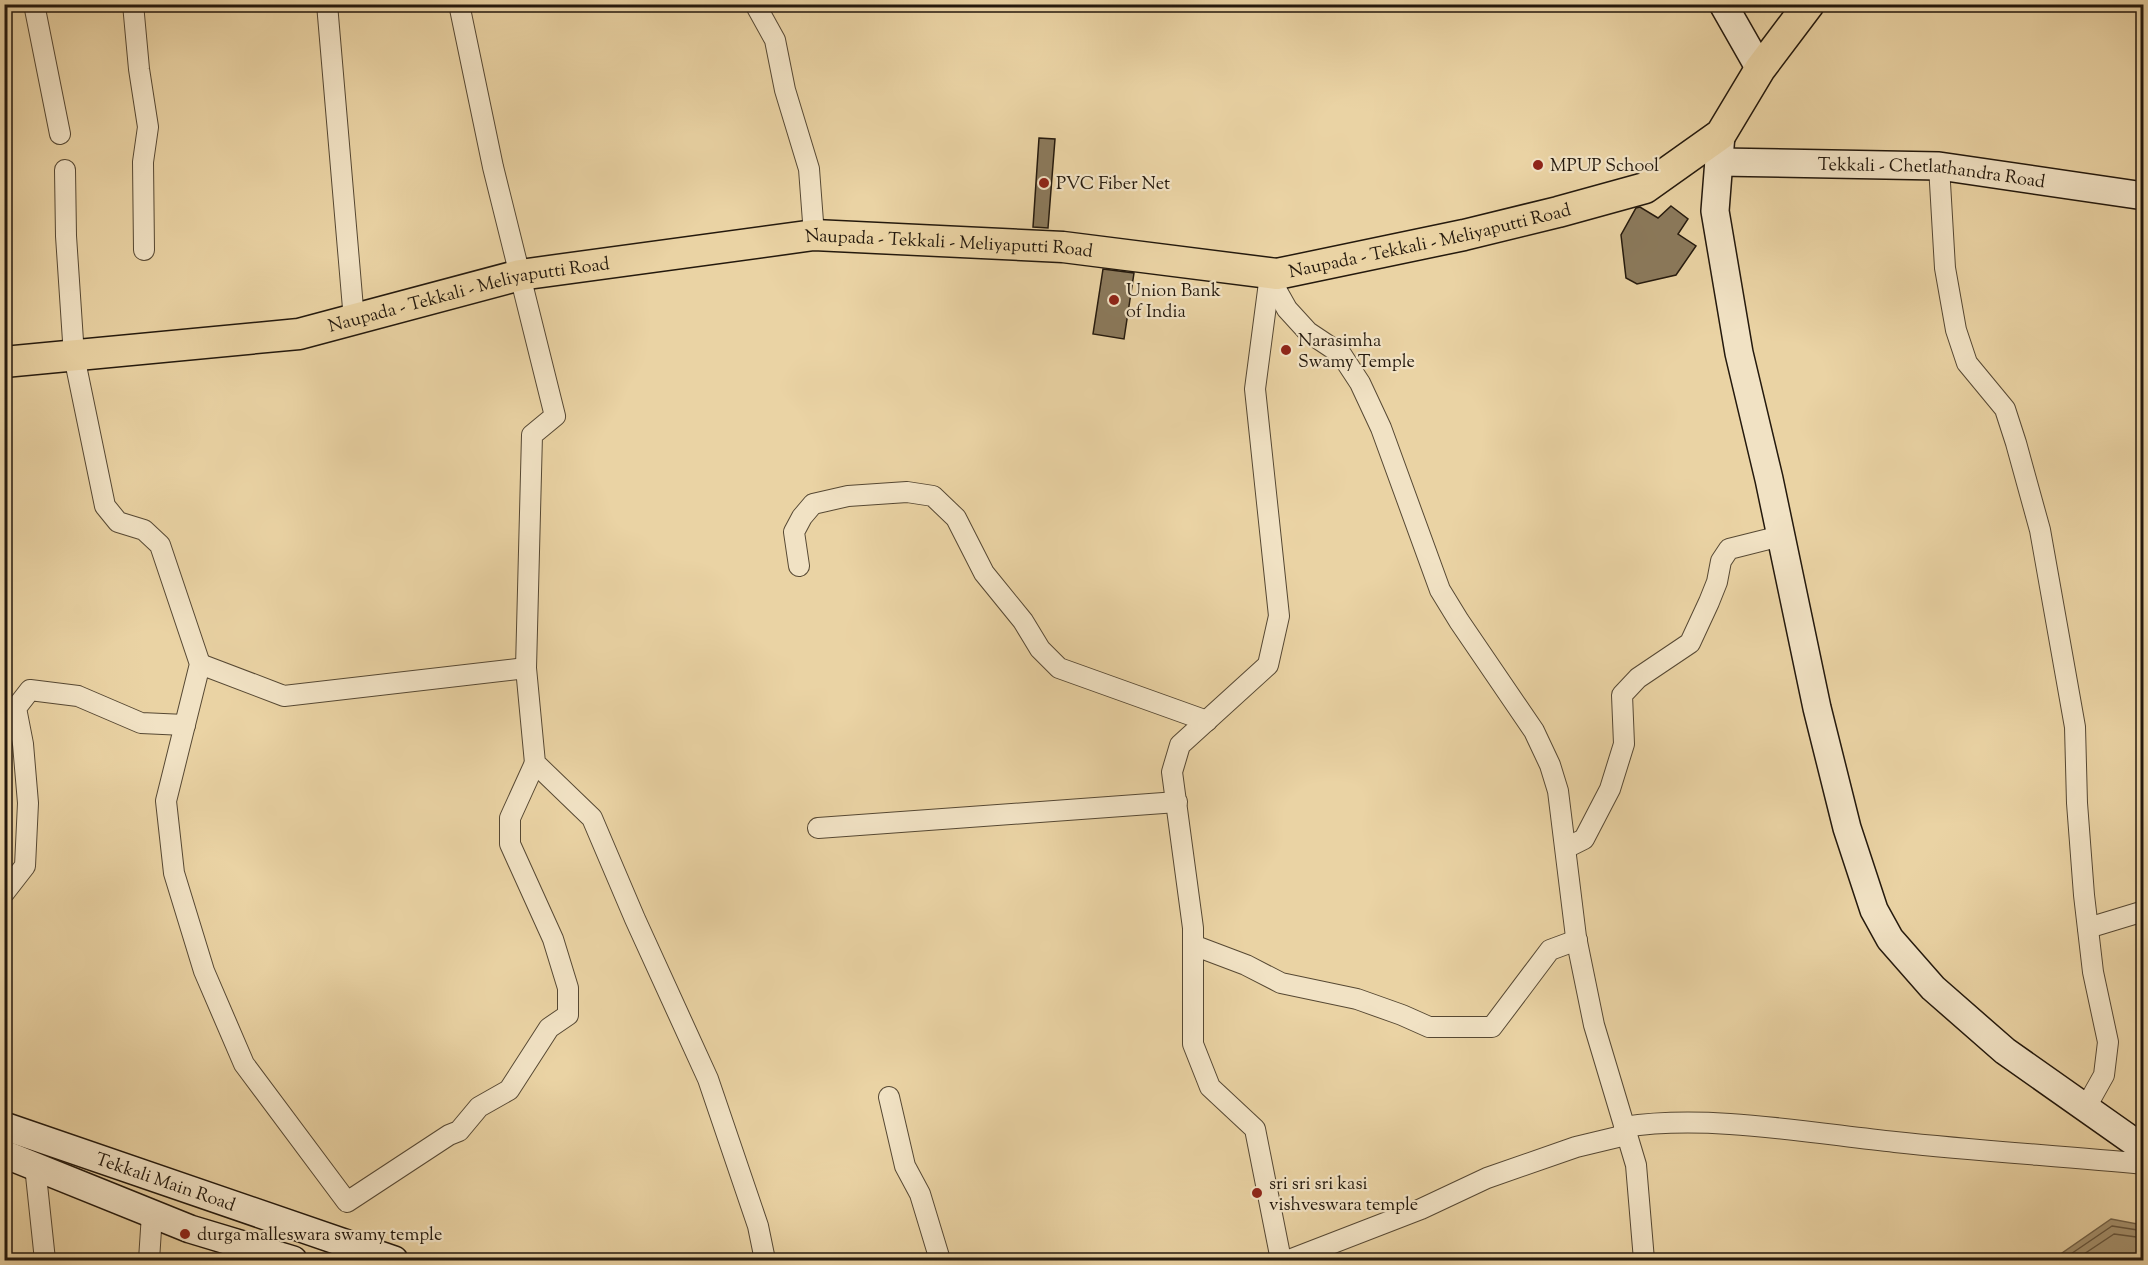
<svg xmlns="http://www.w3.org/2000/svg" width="2148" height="1265" font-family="'Sorts Mill Goudy',serif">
	<rect width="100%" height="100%" fill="#ead3a4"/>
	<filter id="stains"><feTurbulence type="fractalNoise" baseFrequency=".00333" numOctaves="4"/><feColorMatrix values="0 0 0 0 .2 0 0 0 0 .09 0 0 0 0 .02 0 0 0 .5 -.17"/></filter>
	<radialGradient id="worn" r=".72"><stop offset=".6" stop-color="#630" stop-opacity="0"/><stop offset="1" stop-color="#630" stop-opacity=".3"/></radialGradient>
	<polygon fill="#a79471" stroke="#736349" stroke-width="1.5" points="2111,1219 2143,1225 2143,1260 2052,1260"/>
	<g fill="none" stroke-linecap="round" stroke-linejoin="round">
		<g stroke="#66563f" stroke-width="1.5">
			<polyline points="2062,1260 2112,1226 2144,1231"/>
			<polyline points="2075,1260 2114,1234 2144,1238"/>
		</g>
	</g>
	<g fill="#8b7a5c" stroke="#24190d" stroke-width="1.5">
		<polygon points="1039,138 1055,139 1048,228 1033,227"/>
		<polygon points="1671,206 1688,219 1678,234 1696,246 1676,275 1637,284 1626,278 1621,235 1636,208 1640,207 1658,218"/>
		<polygon points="1103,269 1134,273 1124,339 1093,334"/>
	</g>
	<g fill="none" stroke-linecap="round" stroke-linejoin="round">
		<defs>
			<g id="street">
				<polyline points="34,4 60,134"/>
				<polyline points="133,4 139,69 148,127 143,162 144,250"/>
				<polyline points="327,4 354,320"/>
				<polyline points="459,4 493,167 555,416 532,435 526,668 535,763 592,818 635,919 708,1079 758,1226 765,1260"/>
				<polyline points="755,4 775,40 785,90 809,169 814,235"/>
				<polyline points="1939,166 1945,268 1956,330 1967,363 2005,409 2016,443 2040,530 2075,727 2077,803 2084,895 2093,972 2108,1042 2104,1075 2085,1109"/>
				<polyline points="65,170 66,236 74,356 105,506 118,522 144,530 160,545 200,664 166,801 174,873 204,971 244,1064 347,1202 449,1135 459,1131 479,1107 509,1090 549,1028 568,1015 568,988 553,939 510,844 510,818 535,763"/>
				<polyline points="1270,272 1278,293 1287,309 1308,332 1341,354 1360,383 1381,428 1440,590 1459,621 1534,731 1550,765 1558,791 1576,937 1594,1025 1636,1165 1644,1260"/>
				<polyline points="1270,275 1255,389 1279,616 1268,665 1180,745 1172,772 1193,928 1193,1044 1210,1087 1255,1129 1281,1260"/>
				<polyline points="799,566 794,532 802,517 813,504 848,496 907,492 933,496 956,518 984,573 1023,621 1040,649 1059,668 1207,721"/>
				<polyline points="200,664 284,696 526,668"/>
				<polyline points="818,828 1177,802"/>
				<polyline points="1566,848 1584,839 1610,789 1624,744 1622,695 1638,678 1690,643 1709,602 1717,582 1721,561 1729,549 1781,536"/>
				<polyline points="4,893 25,866 28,803 23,744 16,708 30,690 78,696 141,723 185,725"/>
				<polyline points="2088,928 2144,911"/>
				<polyline points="1193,945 1246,965 1281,983 1357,999 1402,1015 1429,1027 1492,1027 1550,950 1577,940"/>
				<polyline points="889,1097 905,1166 920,1194 940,1260"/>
				<path d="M1624,1127C1708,1114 1810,1133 1895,1142C1978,1151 2061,1156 2144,1164"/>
				<polyline points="35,1166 45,1260"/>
				<polyline points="149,1260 152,1214"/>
				<polyline points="1289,1260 1421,1209 1487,1178 1576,1147 1626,1135"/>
			</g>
			<g id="secondary">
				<polyline points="1723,4 1760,69"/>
				<polyline points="1721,134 1715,211 1739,353 1769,479 1817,708 1847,828 1874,910 1890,939 1933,988 2005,1051 2144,1149"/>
				<path id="s1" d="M1719,162L1939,166L2144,196"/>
				<path id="s2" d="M4,1126L394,1260"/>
				<polyline points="4,1154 190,1229 293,1260"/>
			</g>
			<g id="primary">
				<path id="s3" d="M4,362L299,334L520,275L814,235L1063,247L1277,274L1464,235L1558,212L1645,188L1721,134L1760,69L1809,4"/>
			</g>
		</defs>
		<use href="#street" stroke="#564833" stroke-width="22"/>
		<use href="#secondary" stroke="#24190d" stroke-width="30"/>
		<use href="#primary" stroke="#24190d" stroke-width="33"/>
		<use href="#street" stroke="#f1e2c4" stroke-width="20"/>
		<use href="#secondary" stroke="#f1e2c4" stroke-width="27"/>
		<use href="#primary" stroke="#ead3a4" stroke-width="30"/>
	</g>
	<g fill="#8f2418" stroke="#f1e2c4" stroke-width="2">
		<circle cx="1538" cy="165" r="6"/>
		<circle cx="1044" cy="183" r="6"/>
		<circle cx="1114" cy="300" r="6"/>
		<circle cx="1286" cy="350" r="6"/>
		<circle cx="1257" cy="1193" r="6"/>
		<circle cx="185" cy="1234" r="6"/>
	</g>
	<g text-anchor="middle" stroke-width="4.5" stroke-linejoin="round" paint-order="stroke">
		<g font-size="18" fill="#24190d" stroke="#f1e2c4" text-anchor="start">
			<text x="1550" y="171">MPUP School</text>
			<text x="1056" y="189">PVC Fiber Net</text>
			<text x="1126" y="296">Union Bank<tspan x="1126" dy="21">of India</tspan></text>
			<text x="1298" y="346">Narasimha<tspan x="1298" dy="21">Swamy Temple</tspan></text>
			<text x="1269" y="1189">sri sri sri kasi<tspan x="1269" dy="21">vishveswara temple</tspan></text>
			<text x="197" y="1240">durga malleswara swamy temple</text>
		</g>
		<g font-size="18" fill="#24190d" stroke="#f1e2c4">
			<text dy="6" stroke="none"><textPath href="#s1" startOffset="213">Tekkali - Chetlathandra Road</textPath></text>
			<text dy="6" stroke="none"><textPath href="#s3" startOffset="1443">Naupada - Tekkali - Meliyaputti Road</textPath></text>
			<text dy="6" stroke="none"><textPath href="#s3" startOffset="957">Naupada - Tekkali - Meliyaputti Road</textPath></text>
			<text dy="6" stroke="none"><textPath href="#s3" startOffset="471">Naupada - Tekkali - Meliyaputti Road</textPath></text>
			<text dy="6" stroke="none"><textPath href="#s2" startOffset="171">Tekkali Main Road</textPath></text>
		</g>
	</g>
	<rect width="2148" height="1265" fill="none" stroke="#ead3a4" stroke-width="24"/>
	<rect x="6" y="6" width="2136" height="1253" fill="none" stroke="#24190d" stroke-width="3"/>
	<rect x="12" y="12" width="2124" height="1241" fill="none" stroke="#24190d" stroke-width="1.5"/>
	<rect width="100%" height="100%" filter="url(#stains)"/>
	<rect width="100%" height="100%" fill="url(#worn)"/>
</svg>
